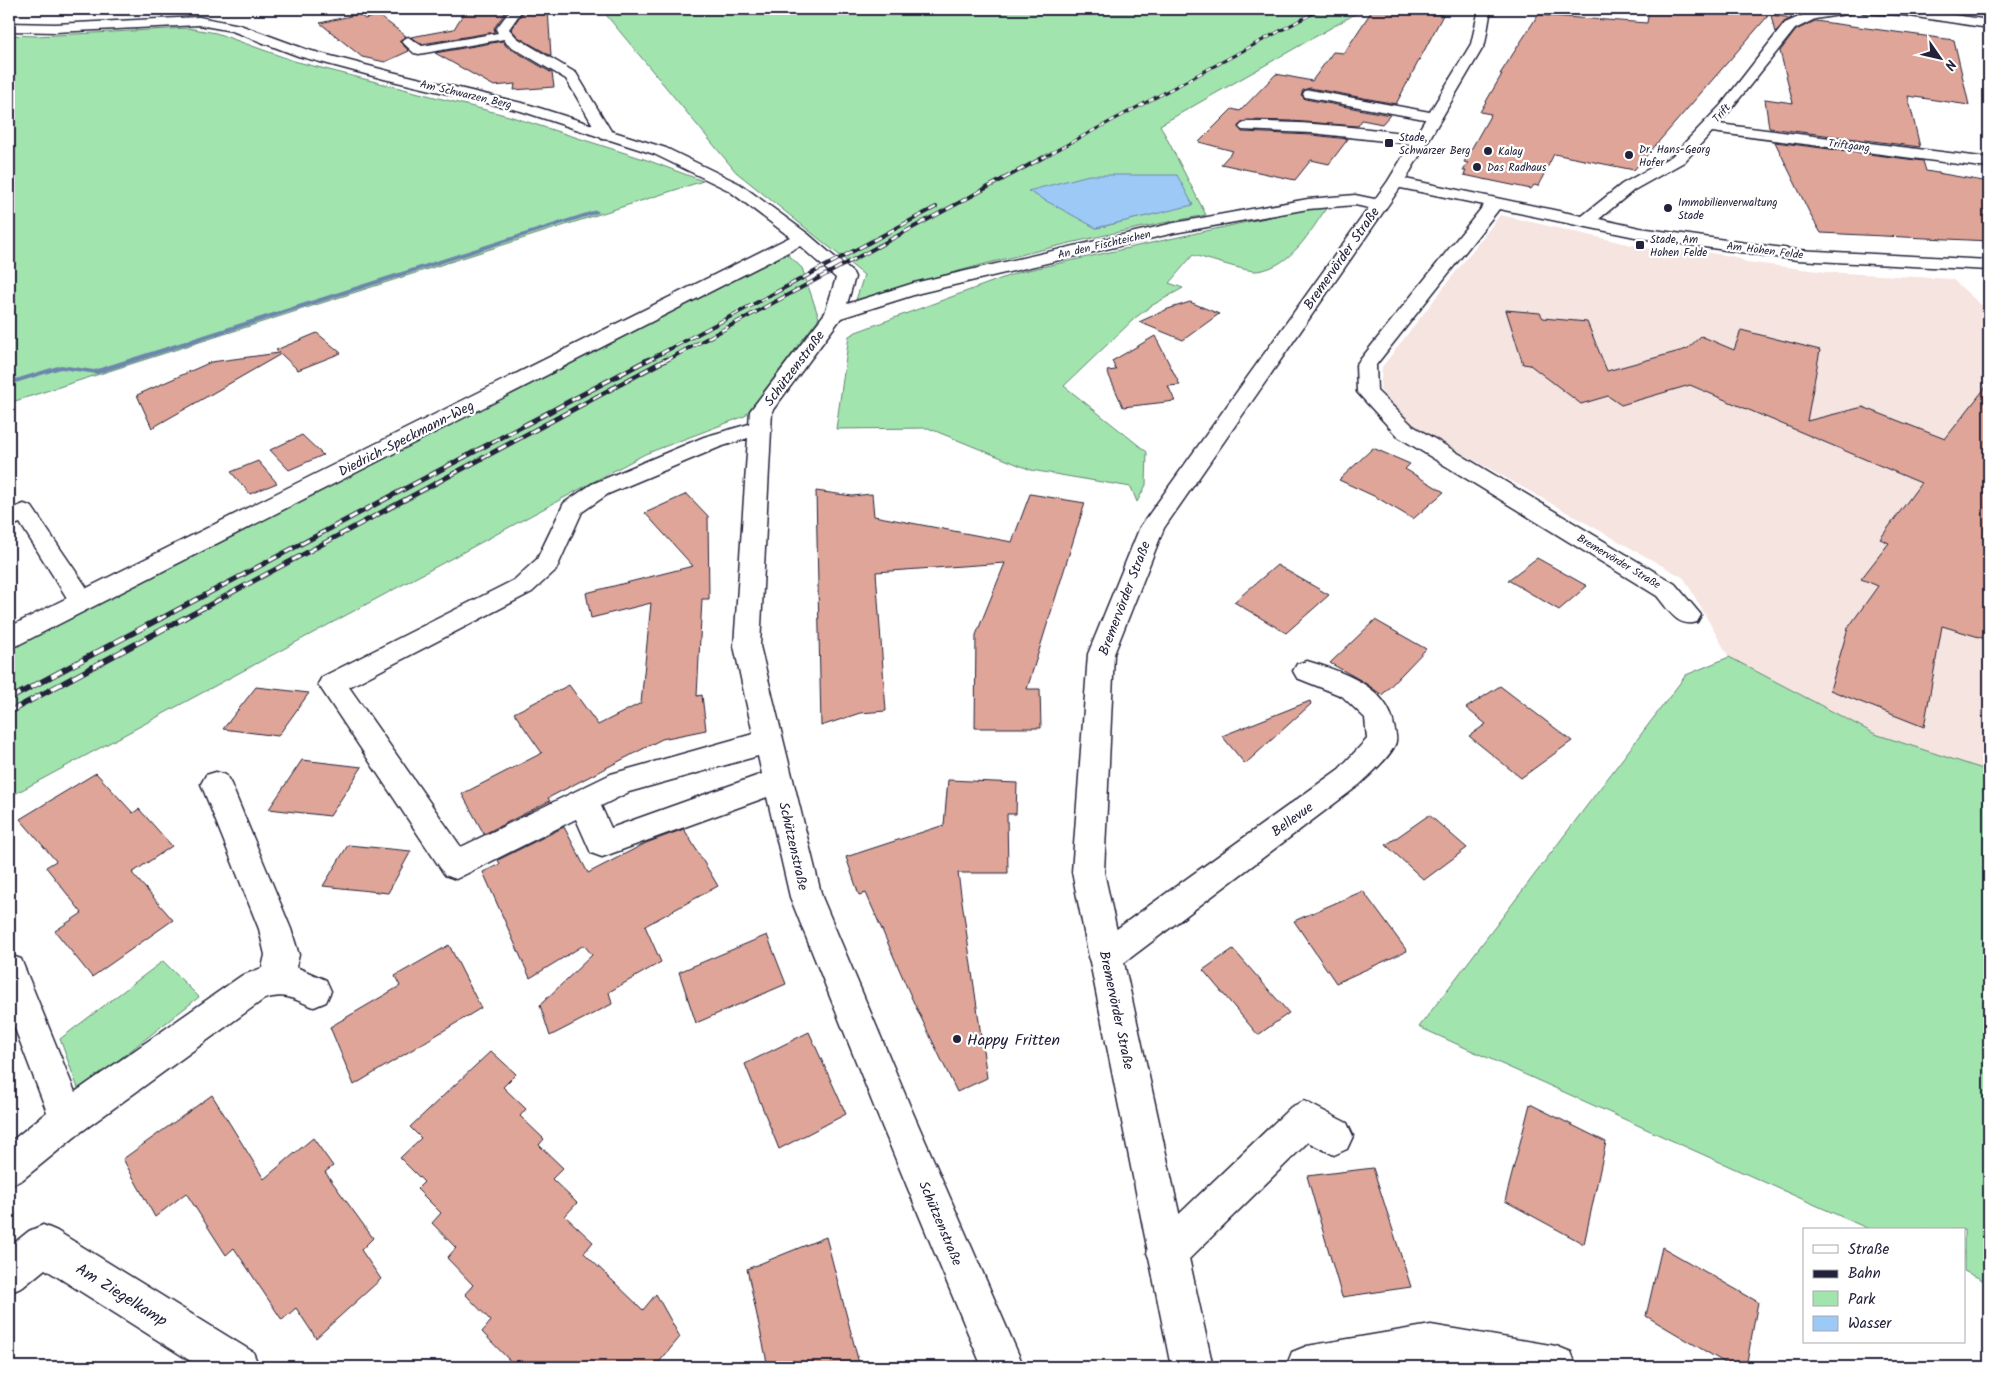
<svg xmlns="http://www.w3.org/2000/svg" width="1998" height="1376" font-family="Kalam,sans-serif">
	<rect width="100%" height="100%" fill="#fff"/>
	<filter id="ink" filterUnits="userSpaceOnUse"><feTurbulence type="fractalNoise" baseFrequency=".02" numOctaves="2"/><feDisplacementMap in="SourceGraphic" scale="10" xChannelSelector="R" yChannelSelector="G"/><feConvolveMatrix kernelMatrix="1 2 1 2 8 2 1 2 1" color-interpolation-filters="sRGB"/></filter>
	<g filter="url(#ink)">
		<polygon fill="#f5e4e0" points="1500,215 1645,248 1705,252 1736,257 1746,262 1826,272 1952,279 1989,312 1989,771 1875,734 1729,657 1684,578 1410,424 1380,390 1382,367"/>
		<g fill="#a2e4ae" stroke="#628374" fill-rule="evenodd">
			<path d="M613,9H1364L1160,125L1206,215C1088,236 971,266 856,300L864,275L736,172L607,16ZM1029,191L1193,204L1097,228Z"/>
			<polygon points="188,28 216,33 294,61 509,116 647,160 703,181 9,403 9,35 37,36"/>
			<path d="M1320,206L1327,207C1310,232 1291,267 1257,271C1248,272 1205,258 1193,255L1169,283L1183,288L1151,306L1135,318L1064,386L1147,452L1146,485L1137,502L1131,487L1031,470L928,428L836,429L849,336L856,332L1019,272Z"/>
			<polygon points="783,250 802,268 819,318 745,416 645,454 9,797 9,643"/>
			<polygon points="1729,657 1875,734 1989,771 1989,1283 1964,1271 1964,1230 1871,1230 1419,1027 1686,675"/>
			<polygon points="163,961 199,997 79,1091 60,1039"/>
		</g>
		<polygon fill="#9dc9f7" stroke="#6c86ac" points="1089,175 1177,175 1193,205 1096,228 1028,191"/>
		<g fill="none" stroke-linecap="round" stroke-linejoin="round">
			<polygon fill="#6c86ac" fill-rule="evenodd" points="596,210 599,212 598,213 97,374 61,369 9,385 9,381 61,365 94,370"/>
		</g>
		<g fill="#dea598" stroke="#22223b">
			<polygon points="508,9 494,28 495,32 422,44 411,37 454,29 465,11"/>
			<polygon points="525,9 548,9 551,56 518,37 511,29"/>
			<polygon points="1373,9 1436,9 1434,14 1443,15 1396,104 1310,88 1303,90 1301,95 1305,99 1390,115 1382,124 1362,120 1358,126 1291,121 1247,120 1238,126 1242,132 1312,135 1348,139 1329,164 1311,160 1295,180 1221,164 1233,151 1199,142 1232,109 1240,111 1276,74 1312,81 1333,52 1344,53"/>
			<polygon points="1649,9 1774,9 1634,170 1554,154 1538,186 1534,185 1531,189 1464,175 1466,171 1463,171 1468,163 1464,162 1491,114 1480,112 1502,74 1500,74 1538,15 1647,23"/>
			<polygon points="359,14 365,19 378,15 406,36 399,41 409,51 385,62 362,57 320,23"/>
			<polygon points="1771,15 1792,18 1784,22 1775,33"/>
			<polygon points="1815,21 1954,40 1969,105 1908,96 1920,147 1769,128 1765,99 1793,103 1780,51 1796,30"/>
			<polygon points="503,41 506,46 552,73 554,87 514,90 515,84 494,86 435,53"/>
			<polygon points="1775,142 1923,161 1926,171 1989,182 1989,241 1821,233 1812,218"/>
			<polygon points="1190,302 1219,314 1183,340 1139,322 1168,309"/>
			<polygon points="1506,310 1540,313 1543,318 1587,322 1607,371 1687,349 1701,336 1734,350 1741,330 1820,350 1807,421 1863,407 1945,439 1989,383 1989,640 1942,626 1924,727 1830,690 1848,628 1878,586 1861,579 1889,543 1880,539 1921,483 1690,385 1621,405 1608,396 1581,404 1530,365 1523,364"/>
			<polygon points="317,333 341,353 298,370 281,354 152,428 137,395 211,362 279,353 276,350"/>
			<polygon points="1155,336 1180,385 1168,386 1175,401 1123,407 1107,371 1116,370 1112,361"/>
			<polygon points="302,435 323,455 289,470 270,450"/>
			<polygon points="1373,448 1410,464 1405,469 1444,492 1413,519 1376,497 1339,480"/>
			<polygon points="258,461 277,483 250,494 231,472"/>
			<polygon points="816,491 852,496 872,494 874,516 1012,542 1030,494 1085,503 1027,689 1040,689 1041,728 975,728 976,635 1005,563 876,572 886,711 860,713 821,726"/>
			<polygon points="687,494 708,516 709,599 702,599 697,696 702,695 706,730 662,739 548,798 550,801 484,834 462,794 542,753 514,713 569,685 598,725 641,703 651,603 591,618 586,593 693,566 645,513"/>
			<polygon points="1537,558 1587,586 1559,610 1508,580"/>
			<polygon points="1277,565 1329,595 1286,633 1234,602"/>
			<polygon points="1375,620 1426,649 1382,695 1362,681 1330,663"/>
			<polygon points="1500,686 1572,741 1521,778 1469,736 1486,724 1466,708"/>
			<polygon points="256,687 309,693 278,736 223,729"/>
			<polygon points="1310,701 1311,704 1245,764 1222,736"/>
			<polygon points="302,760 362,767 330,816 269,809"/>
			<polygon points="96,773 133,813 139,809 172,846 132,873 173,920 92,977 55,931 82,913 46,867 56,861 20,819"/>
			<polygon points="948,780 1017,783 1016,814 1007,814 1008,873 958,873 987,1078 957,1092 913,1001 866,893 859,895 846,857 944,825"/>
			<polygon points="1429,815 1467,848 1424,880 1386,845"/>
			<polygon points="564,827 588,873 646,843 684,829 718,886 645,926 661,962 609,992 612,1004 550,1036 540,1005 592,955 584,945 530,978 483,872 500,864 498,860"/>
			<polygon points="348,845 411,851 388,893 323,886"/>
			<polygon points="1363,891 1407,951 1336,983 1294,921"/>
			<polygon points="767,935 786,984 696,1023 679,972"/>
			<polygon points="449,945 481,1008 354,1085 330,1027 400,986 395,976"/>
			<polygon points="1233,949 1289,1013 1258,1035 1203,970"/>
			<polygon points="809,1032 846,1114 779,1149 745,1064"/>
			<polygon points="491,1051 516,1074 503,1087 526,1109 520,1116 544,1139 539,1145 563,1168 552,1179 577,1203 565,1216 593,1242 584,1253 643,1310 656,1294 680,1337 655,1367 516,1367 482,1332 491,1321 465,1294 473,1285 447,1258 456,1248 432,1223 441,1213 417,1189 424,1182 400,1158 421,1138 410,1127"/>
			<polygon points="212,1095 264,1179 313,1138 333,1166 325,1172 373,1238 361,1250 381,1279 316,1338 296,1308 282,1320 234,1248 226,1255 186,1193 155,1217 123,1159"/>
			<polygon points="1530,1104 1606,1142 1584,1244 1505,1201"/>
			<polygon points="1373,1168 1411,1287 1342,1297 1307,1176"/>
			<polygon points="826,1237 860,1367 768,1367 747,1269"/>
			<polygon points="1662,1247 1758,1302 1746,1367 1732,1367 1646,1316"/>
		</g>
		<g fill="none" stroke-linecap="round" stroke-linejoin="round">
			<defs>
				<g id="minor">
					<path d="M511,9H523L509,29L517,38L576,73L611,131L666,148L740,184L808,234L853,273L855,277L847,304L914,283L1174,223L1308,199L1355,195L1384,201L1386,205L1384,209L1378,210L1355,205L1308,209L1174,233L920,293L841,318L772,411L760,646L822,897L910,1106L1024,1367H982L879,1119L790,897L767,797L602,857L591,853L576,819L456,879L445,875L318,684L322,677L514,580L537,559L564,503L592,484L704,437L749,424L750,411L825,313L836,278L800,246L18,645L9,647V627L67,598L20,523L9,527V510L24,504L32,507L87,588L790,237L728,190L654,154L610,140L602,139L600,137L521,111L384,79L298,56L232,31L199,25L55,32L9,31V23L55,24L199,17L240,25L308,50L392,72L530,105L593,125L566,79L507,44L504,39L419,54L414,53L401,41L408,37L422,46L498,33L496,29ZM748,438L734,646L753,734L611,774L461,847L349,687L532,592L556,570L582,512L608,494L720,447ZM758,756L762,774L611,828L601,806L629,792Z"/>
					<path d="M1832,9H1913L1989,20V28L1903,15L1864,13L1858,9L1852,13L1815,19L1795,29L1719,124L1989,158V168L1712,132L1684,162L1634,190L1599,219L1640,228L1797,250L1989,260V270L1797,260L1640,238L1499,209L1376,365L1377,391L1413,426L1675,584L1701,615L1697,622C1677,628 1669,610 1657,596L1397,436L1357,392L1356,365L1484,205L1396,187L1390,185L1388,182L1390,179L1396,177L1582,216L1622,184L1672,156L1721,105L1785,23L1808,13Z"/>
					<polygon points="1310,90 1435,113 1440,114 1442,117 1440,120 1435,121 1305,97 1303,94 1305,91"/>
					<path d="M1247,122C1306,121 1363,128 1421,135L1426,137L1429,140L1426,143L1421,145L1312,133L1242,130L1239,127L1242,124Z"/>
					<path d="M1307,661C1341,671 1388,686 1394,726C1395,731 1397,737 1396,741C1395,752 1368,777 1359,785L1117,968L1105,972L1093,968L1088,957L1093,946L1339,769L1367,739L1365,718L1342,696L1297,678L1293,671L1297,664Z"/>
					<path d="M216,772L226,775L231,784L291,929L299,955L296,967L326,980L331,991L326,1002L314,1007C293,999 286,992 264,999L81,1132L22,1180L9,1186V1143L47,1112L9,1013V955L21,959L75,1092L241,976L262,968L265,955L259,929L201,784L206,775Z"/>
					<polygon points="1304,1101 1347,1123 1353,1136 1347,1149 1334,1155 1308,1142 1181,1267 1167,1273 1153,1267 1147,1253 1153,1239 1291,1107"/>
					<polygon points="43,1225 57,1231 253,1352 259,1367 200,1367 45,1269 23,1287 9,1293 9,1247 29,1231"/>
					<polygon points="1431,1325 1556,1346 1571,1352 1577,1367 1286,1367 1292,1352 1307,1346"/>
				</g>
				<polygon id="major" points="1479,9 1491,9 1485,44 1404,182 1164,528 1114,654 1104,872 1213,1367 1171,1367 1072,872 1088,654 1140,527 1388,181 1471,44"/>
			</defs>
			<use href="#minor" stroke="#22223b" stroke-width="3"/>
			<use href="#major" stroke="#22223b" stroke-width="3"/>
			<use href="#minor" fill="#fff" fill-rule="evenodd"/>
			<use href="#major" fill="#fff" fill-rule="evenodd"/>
			<defs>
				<polyline id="rail-far3" points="1042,158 1321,9"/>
				<g id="rail-far2">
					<polyline points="647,361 936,207"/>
					<polyline points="665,361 1044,157"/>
				</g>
				<g id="rail-far1">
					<polyline points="158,620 649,359"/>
					<polyline points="181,620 667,359"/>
				</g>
				<g id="rail">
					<polyline points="9,699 161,618"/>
					<polyline points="9,712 184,618"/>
				</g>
			</defs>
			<use href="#rail-far3" stroke="#22223b" stroke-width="3"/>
			<use href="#rail-far2" stroke="#22223b" stroke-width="4"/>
			<use href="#rail-far1" stroke="#22223b" stroke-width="5"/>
			<use href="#rail" stroke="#22223b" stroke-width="5.5"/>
			<use href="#rail-far3" stroke="#fff" stroke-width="2" stroke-dasharray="5.5" stroke-linecap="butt"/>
			<use href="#rail-far2" stroke="#fff" stroke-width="2.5" stroke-dasharray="8" stroke-linecap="butt"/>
			<use href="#rail-far1" stroke="#fff" stroke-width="3" stroke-dasharray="9" stroke-linecap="butt"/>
			<use href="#rail" stroke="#fff" stroke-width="4" stroke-dasharray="12" stroke-linecap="butt"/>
		</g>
	</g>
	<g fill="#22223b" stroke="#fff" stroke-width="2">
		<rect x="1384" y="138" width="10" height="10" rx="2.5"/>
		<circle cx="1488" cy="151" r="5"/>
		<circle cx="1629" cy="155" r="5"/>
		<circle cx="1477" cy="167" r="5"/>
		<circle cx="1668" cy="208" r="5"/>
		<rect x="1635" y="240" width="10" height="10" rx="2.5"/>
		<circle cx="957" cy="1039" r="5"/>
	</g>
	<g text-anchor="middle" stroke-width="4.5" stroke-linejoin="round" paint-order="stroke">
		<g font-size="11" fill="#22223b" stroke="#fff">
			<text transform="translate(466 94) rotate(13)" y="4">Am Schwarzen Berg</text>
			<text transform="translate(1721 113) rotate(-49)" y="4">Trift</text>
			<text transform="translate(1849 145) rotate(7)" y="4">Triftgang</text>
			<text transform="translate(1104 244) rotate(-13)" y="4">An den Fischteichen</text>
			<text transform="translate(1765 250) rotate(7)" y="4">Am Hohen Felde</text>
			<text transform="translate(1619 561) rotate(31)" y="4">Bremervörder Straße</text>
		</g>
		<g font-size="11" fill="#22223b" stroke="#fff" text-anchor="start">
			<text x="1399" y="141">Stade,<tspan x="1399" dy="13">Schwarzer Berg</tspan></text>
			<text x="1639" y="153">Dr. Hans-Georg<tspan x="1639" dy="13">Hofer</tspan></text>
			<text x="1498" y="155">Kalay</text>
			<text x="1487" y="171">Das Radhaus</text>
			<text x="1678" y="206">Immobilienverwaltung<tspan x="1678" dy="13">Stade</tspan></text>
			<text x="1650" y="243">Stade, Am<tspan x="1650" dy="13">Hohen Felde</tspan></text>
		</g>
		<g font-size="14" fill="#22223b" stroke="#fff">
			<text transform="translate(1341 258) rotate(-55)" y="5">Bremervörder Straße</text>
			<text transform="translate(794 368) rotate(-53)" y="5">Schützenstraße</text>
			<text transform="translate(406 438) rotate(-27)" y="5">Diedrich-Speckmann-Weg</text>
			<text transform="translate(1124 598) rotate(-69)" y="5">Bremervörder Straße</text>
			<text transform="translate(1292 819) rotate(-36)" y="5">Bellevue</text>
			<text transform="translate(794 846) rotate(77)" y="5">Schützenstraße</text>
			<text transform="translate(1117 1010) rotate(78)" y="5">Bremervörder Straße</text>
			<text transform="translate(941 1223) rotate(67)" y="5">Schützenstraße</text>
		</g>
		<g font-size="16" fill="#22223b" stroke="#fff" text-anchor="start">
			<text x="967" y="1045">Happy Fritten</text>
		</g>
		<g font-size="16" fill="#22223b" stroke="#fff">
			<text transform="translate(122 1294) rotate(32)" y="6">Am Ziegelkamp</text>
		</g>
	</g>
	<rect width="1998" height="1376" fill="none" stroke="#fff" stroke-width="30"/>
	<rect x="15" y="15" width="1968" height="1346" fill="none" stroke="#22223b" stroke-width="2" filter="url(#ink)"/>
	<rect x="1803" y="1228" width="162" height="115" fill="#ffffff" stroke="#a7a7b1"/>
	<rect x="1813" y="1245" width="25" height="8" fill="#ffffff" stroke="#a7a7b1"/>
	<text x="1848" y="1254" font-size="15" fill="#22223b">Straße</text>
	<rect x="1813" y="1270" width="25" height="8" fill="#22223b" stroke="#a7a7b1"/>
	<text x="1848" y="1278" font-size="15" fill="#22223b">Bahn</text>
	<rect x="1813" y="1291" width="25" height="15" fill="#a2e4ae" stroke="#a7a7b1"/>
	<text x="1848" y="1304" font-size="15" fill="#22223b">Park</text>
	<rect x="1813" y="1316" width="25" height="15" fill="#9dc9f7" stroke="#a7a7b1"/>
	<text x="1848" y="1328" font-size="15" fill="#22223b">Wasser</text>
	<g transform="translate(1940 58) rotate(124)" stroke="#ffffff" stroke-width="4" paint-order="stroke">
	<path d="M0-4L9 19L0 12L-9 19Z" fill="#22223b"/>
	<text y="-8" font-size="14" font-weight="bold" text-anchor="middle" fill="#22223b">N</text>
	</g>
</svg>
